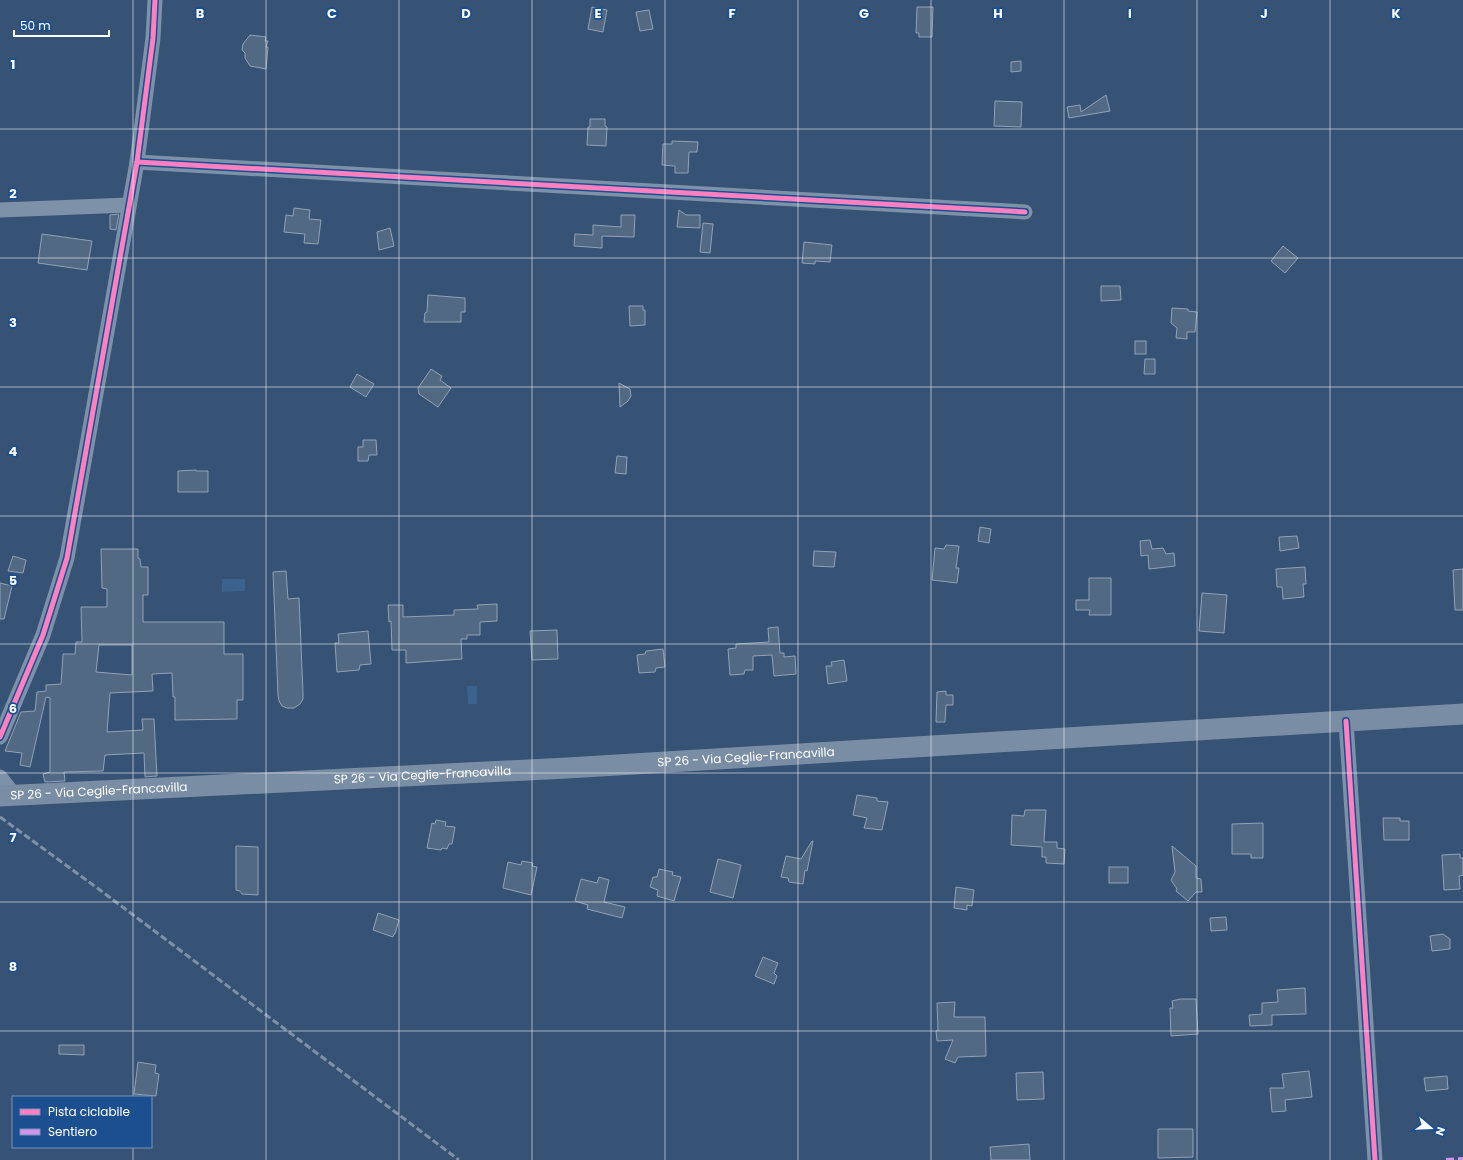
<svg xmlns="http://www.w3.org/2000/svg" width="1463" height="1160" font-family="Poppins,sans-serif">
	<rect width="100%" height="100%" fill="#365274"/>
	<g fill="#3b618d">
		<polygon points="222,579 245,579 245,591 222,592"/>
		<polygon points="467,686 477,686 477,704 468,704"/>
	</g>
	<g fill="#526984" stroke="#92a2b6" fill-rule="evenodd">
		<polygon points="592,7 607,10 603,32 588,29"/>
		<polygon points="917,7 933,7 932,37 919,37 919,33 916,33"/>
		<polygon points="649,10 653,29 640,31 636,12"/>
		<polygon points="250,35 266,37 265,41 268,41 266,47 268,47 266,69 250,66 245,58 245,53 242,50 243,44"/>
		<polygon points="1021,61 1021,71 1011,72 1011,62"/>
		<polygon points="1106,95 1110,111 1069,118 1067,107 1080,105 1081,112"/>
		<polygon points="995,101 1022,102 1021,127 994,126"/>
		<polygon points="590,119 605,119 605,126 607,127 606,146 587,145 588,127 590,127"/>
		<polygon points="672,141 698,142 697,152 689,152 688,173 675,173 675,166 662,165 663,144 672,144"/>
		<polygon points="294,208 310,210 309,219 321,220 318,244 304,243 305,234 284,232 286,215 293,216"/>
		<polygon points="679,210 686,215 700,215 700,228 677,227"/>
		<polygon points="119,214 116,230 110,229 110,215"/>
		<polygon points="621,215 635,215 634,237 602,236 602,248 574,246 575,234 593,235 593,225 621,227"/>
		<polygon points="703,223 713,224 710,253 700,252"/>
		<polygon points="390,228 394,246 379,250 377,232"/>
		<polygon points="42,234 92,241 87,270 38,263"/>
		<polygon points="804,242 832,245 830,262 815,261 815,264 802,263"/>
		<polygon points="1283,246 1298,258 1285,273 1271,261"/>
		<polygon points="1101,286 1120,286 1121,300 1101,301"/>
		<polygon points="428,295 465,298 465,312 461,312 461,322 424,322 425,313 427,312"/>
		<polygon points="629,306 643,306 643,310 645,310 645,325 630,326"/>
		<polygon points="1172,308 1188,309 1188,311 1197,312 1195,332 1187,332 1187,339 1176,338 1177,328 1171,323"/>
		<rect x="1135" y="341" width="11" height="13"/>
		<polygon points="1145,359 1155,359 1155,374 1144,374"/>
		<polygon points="431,369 442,376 440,380 451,388 438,407 419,394 418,388"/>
		<polygon points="357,374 374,384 366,397 350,387"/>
		<polygon points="619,383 630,389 631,396 628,401 620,407"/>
		<polygon points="363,440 376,440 377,455 369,455 368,461 358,461 358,447 363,447"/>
		<polygon points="617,456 627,457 626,474 615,473"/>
		<polygon points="196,470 196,471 208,471 208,492 178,492 178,471"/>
		<polygon points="980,527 991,529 989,543 978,541"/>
		<polygon points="1297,536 1299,548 1280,551 1279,537"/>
		<polygon points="1150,540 1152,549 1163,548 1166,554 1174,553 1175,566 1149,569 1148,555 1141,556 1140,541"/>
		<polygon points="946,545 959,546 956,568 959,568 957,583 932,580 935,548 944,549"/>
		<path d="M101,549H138V558L140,559L141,567H148V595H143V622H224V654H243V700H237V719L175,720V697H173L172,673L152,674L153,691L110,693L107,732L143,730L142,719H154L157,776L145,777L144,753L105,755L103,771L64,772L65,781L45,782L43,774L50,772V698L46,697L30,767L20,765L22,753L5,751L21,712L35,711L37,692L46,691V685L61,684L63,654H75L76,642H82L81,607H107V589L102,588ZM99,645H132V675L96,672Z"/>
		<polygon points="814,551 836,552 834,567 813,566"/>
		<polygon points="13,556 26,560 23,573 8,571"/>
		<polygon points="1305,567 1306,584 1303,584 1304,597 1283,599 1282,587 1277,587 1276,569"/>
		<polygon points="1463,569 1463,610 1455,610 1453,570"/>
		<polygon points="286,571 288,599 299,598 303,693 303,699 300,704 294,708 287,708 282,706 279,701 278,695 273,572"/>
		<polygon points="1089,578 1111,578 1111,615 1089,615 1090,610 1076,610 1076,600 1089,600"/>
		<polygon points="0,583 12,586 4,619 0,619"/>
		<polygon points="1202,593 1227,595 1224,633 1199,631"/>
		<polygon points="497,604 497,621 480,622 480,635 467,635 467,639 461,639 462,659 406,663 406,650 392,650 391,621 389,622 388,605 403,605 403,617 454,615 454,610 478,609 477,605"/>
		<polygon points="778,627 780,653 784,653 784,657 795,656 796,674 774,676 772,655 753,656 753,670 745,670 744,674 730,675 728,649 736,648 736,644 769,642 768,628"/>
		<polygon points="557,630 558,659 532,660 530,631"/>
		<polygon points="368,631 371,664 360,665 359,670 337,672 335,643 339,643 338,634"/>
		<polygon points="663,649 665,667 656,668 655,672 639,673 637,655 645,654 646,651"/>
		<polygon points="844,660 847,681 828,684 826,666 832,666 831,662"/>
		<polygon points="946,691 946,695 953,695 953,705 946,705 945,722 936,722 937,692"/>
		<polygon points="857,795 877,798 877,801 888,802 882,830 864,828 867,818 853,815"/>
		<polygon points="1025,810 1046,810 1044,842 1057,842 1057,848 1065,849 1064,864 1046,863 1046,857 1042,857 1042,847 1011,845 1012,815 1024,816"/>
		<polygon points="1383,818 1400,818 1400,821 1409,821 1409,840 1384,840"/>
		<polygon points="436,820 446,822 445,826 455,827 452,844 449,844 447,849 442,848 441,850 427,848 432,823 435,824"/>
		<polygon points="1263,823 1263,858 1251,858 1251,854 1232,854 1232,824"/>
		<polygon points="812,841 813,841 807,871 805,870 803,884 789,882 788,878 781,877 786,856 801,859"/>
		<polygon points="236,846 258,847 258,895 242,894 240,891 236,890"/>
		<polygon points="1172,846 1196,866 1196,878 1201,879 1202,892 1196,892 1188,901 1176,891 1177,889 1171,880 1175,872"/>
		<polygon points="1460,854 1460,858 1463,858 1463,875 1459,876 1460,889 1444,890 1442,855"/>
		<polygon points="718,859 741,865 733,898 710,892"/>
		<polygon points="522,861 533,863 532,866 537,867 531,895 503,888 508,862 521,865"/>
		<rect x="1109" y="867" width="19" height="16"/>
		<polygon points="659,869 673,872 672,875 681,877 674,901 657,896 658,890 650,887 653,877 657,877"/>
		<polygon points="599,877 609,880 604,902 625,907 622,918 587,909 588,905 575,901 581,879 597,883"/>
		<polygon points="956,887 974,890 972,906 967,905 967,910 954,908"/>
		<polygon points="378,913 399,920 395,934 394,934 393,937 373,930"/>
		<polygon points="1226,917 1227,930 1211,931 1210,918"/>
		<polygon points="1443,934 1450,939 1450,949 1432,951 1430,936"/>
		<polygon points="763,957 778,963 774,973 777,976 774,984 755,976"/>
		<polygon points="1305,988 1306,1014 1272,1015 1272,1025 1250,1026 1249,1015 1262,1014 1262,1003 1278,1002 1277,990"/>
		<polygon points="1180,999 1196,999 1198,1034 1171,1036 1170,1008 1173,1008 1172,1001"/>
		<polygon points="955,1002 954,1017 985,1017 986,1056 958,1057 955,1063 945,1059 953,1040 937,1041 936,1031 938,1030 937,1003"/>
		<polygon points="59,1045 84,1045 84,1055 59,1054"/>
		<polygon points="138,1062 156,1065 155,1073 159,1074 156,1096 134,1094"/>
		<polygon points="1309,1071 1312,1097 1285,1100 1286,1111 1272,1112 1270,1088 1284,1088 1282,1074"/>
		<polygon points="1043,1072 1044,1099 1017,1100 1016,1073"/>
		<polygon points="1447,1076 1448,1089 1426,1091 1424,1078"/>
		<polygon points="1158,1129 1193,1129 1193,1157 1158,1158"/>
		<polygon points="1029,1144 1030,1160 991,1160 990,1147"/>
	</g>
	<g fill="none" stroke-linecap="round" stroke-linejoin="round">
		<g stroke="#7d92a8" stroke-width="15">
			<polyline points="137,162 1025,212"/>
			<polyline points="0,210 129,205"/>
			<polyline points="1346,721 1375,1160"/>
			<polyline points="0,737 43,635 67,558 137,162 153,38 155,0"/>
			<polyline points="0,777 15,796"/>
		</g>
		<path stroke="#798da4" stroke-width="21" id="s1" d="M0,796L567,768L1463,714"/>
		<polyline stroke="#7e92a7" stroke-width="3" stroke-dasharray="7 3" stroke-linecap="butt" points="0,817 100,890 459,1160"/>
		<polyline stroke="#d193ec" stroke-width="4" stroke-dasharray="8 4" stroke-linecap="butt" points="1446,1160 1463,1159"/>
		<defs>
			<g id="cycleway">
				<polyline points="137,162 1025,212"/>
				<polyline points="1346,721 1375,1160"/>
				<polyline points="0,737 43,635 67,558 137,162 153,38 155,0"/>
			</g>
		</defs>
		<use href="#cycleway" stroke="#1b4f8f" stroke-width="8"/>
		<use href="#cycleway" stroke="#ff80c0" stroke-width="5"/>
	</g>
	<path fill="none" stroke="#fff" stroke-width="1" stroke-opacity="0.55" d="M133,0V1097M266,0V1160M399,0V1160M532,0V1160M665,0V1160M798,0V1160M931,0V1160M1064,0V1160M1197,0V1160M1330,0V1160M0,129H1463M0,258H1463M0,387H1463M0,516H1463M0,644H1463M0,773H1463M0,902H1463M0,1031H1463M133,1147V1160"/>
	<g text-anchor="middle" stroke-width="3.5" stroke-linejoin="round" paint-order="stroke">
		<g font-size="12" fill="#fff" stroke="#1b4f8f">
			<text dy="4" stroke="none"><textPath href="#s1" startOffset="747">SP 26 - Via Ceglie-Francavilla</textPath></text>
			<text dy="4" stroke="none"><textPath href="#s1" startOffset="423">SP 26 - Via Ceglie-Francavilla</textPath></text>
			<text dy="4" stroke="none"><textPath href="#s1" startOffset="99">SP 26 - Via Ceglie-Francavilla</textPath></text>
		</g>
	</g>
	<g font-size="13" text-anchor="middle" font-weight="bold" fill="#fff" stroke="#1b4f8f" stroke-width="3.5" stroke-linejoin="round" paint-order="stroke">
		<text x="200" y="18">B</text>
		<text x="332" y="18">C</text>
		<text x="466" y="18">D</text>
		<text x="598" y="18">E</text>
		<text x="732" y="18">F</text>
		<text x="864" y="18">G</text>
		<text x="998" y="18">H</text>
		<text x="1130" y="18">I</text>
		<text x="1264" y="18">J</text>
		<text x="1396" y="18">K</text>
		<text x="13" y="69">1</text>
		<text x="13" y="198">2</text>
		<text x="13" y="327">3</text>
		<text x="13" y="456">4</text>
		<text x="13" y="585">5</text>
		<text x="13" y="713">6</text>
		<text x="13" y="842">7</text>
		<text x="13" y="971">8</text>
	</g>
	<rect x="12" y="1096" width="140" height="52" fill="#1b4f8f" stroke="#7695bc"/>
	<rect x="20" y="1109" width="20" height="6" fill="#ff80c0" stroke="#7695bc"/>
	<text x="48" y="1116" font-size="12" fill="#ffffff">Pista ciclabile</text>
	<rect x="20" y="1129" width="20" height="6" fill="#d193ec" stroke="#7695bc"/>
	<text x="48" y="1136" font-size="12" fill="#ffffff">Sentiero</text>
	<g transform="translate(1431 1128) rotate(109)" stroke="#1b4f8f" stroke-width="3" paint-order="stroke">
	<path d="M0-3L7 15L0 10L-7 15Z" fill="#ffffff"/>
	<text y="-6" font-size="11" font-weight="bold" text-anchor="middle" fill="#ffffff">N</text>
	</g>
	<path d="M14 30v6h95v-6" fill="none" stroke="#ffffff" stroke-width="2"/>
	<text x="20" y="30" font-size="12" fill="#ffffff" stroke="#1b4f8f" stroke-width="3" paint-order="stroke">50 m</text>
</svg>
